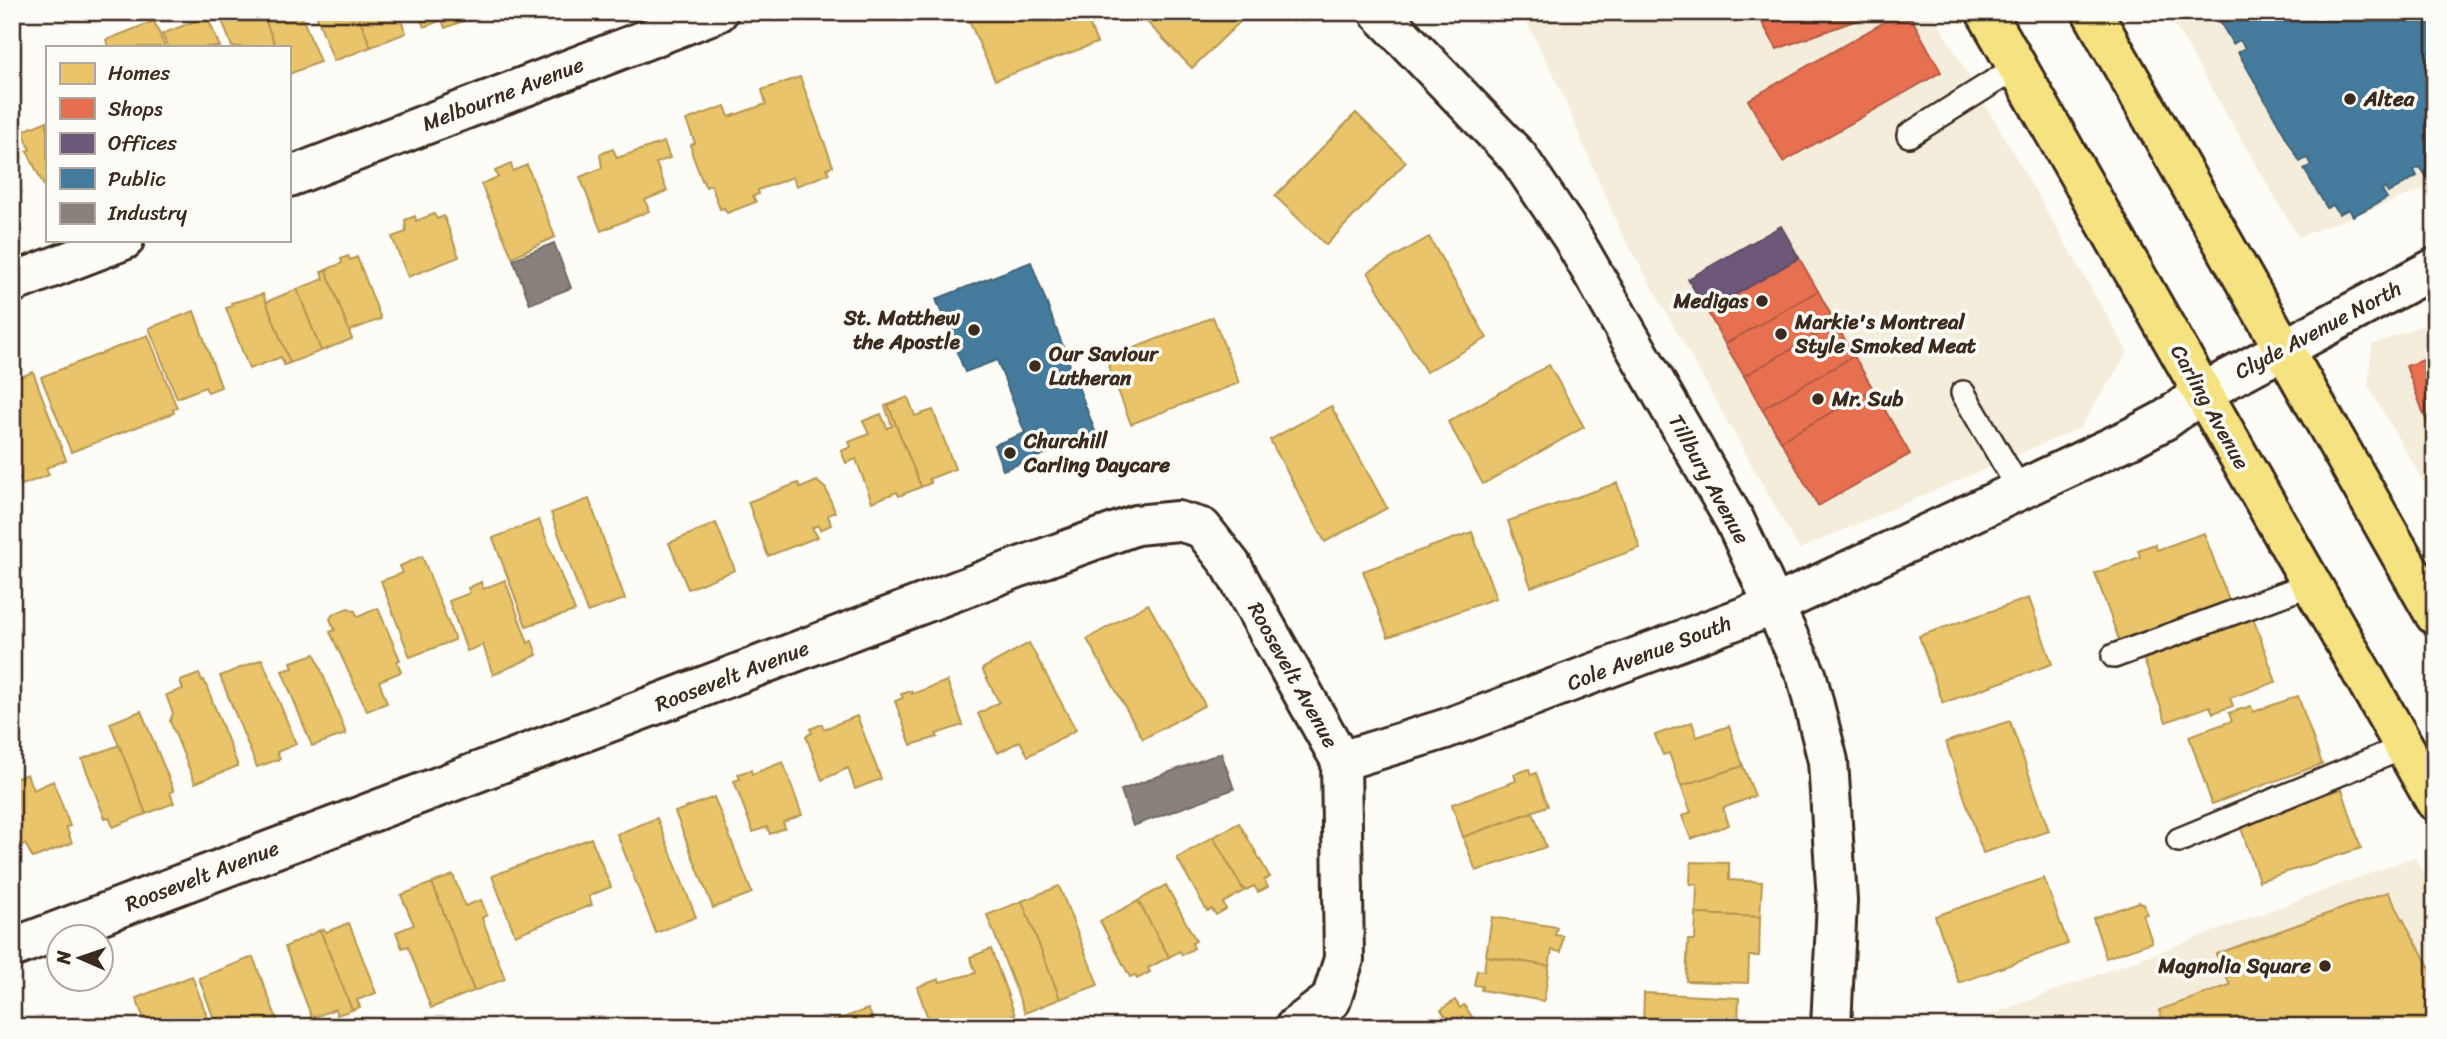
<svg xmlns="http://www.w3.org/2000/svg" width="2447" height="1039" font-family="Sriracha,sans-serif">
	<rect width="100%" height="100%" fill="#fdfcf7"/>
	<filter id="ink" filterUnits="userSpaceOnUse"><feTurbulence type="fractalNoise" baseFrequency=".0143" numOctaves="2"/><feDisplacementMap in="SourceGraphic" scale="14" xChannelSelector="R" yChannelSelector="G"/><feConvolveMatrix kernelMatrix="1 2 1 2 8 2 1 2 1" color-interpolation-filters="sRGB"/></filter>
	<g filter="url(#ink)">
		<g fill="#f5eddb">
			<polygon points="1521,12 1932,12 2128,352 2080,428 1799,549 1621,232 1552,71"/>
			<polygon points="2167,12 2435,12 2435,185 2298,237"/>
			<polygon points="2435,320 2435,502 2368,386 2372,345"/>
			<polygon points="2414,857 2435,893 2435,1027 1957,1027"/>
		</g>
		<g fill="#e9c46a" stroke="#b59653" stroke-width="2">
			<polygon points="219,12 262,12 276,47 232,47"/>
			<polygon points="262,12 300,12 320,62 289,74 289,47 276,47"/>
			<polygon points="315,12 357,12 371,47 334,61"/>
			<polygon points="357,12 398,12 406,33 371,47"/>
			<polygon points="418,12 464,12 460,14 463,21 445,28 442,20 424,27"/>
			<polygon points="982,12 1084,12 1097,43 995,80 968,18"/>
			<polygon points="1137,12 1237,12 1243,19 1192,68"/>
			<polygon points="207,16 220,47 168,47 162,34"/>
			<polygon points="154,21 165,47 109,47 106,40"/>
			<polygon points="800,77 833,166 827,168 829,174 796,186 793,177 758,190 759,194 753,196 756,202 727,213 724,208 720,209 711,185 706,187 702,180 692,154 691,145 695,143 686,120 725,106 729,117 766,104 762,90"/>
			<polygon points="1356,113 1406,162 1326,245 1275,196"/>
			<polygon points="47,121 47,185 44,186 27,151 30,150 23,131"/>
			<polygon points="664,142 670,158 656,163 667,191 645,200 649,211 601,231 580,177 602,168 600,154 613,149 617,158"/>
			<polygon points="511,164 513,171 527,165 555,237 512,257 481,184 498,177 495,171"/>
			<polygon points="12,189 19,214 12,216"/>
			<polygon points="434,214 437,219 444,216 459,257 408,277 392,237 406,232 405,220 415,216 416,221"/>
			<polygon points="1429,237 1487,338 1426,372 1368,272"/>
			<polygon points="348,256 350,260 357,257 381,319 349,331 326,270 342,263 341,259"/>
			<polygon points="326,270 352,339 321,351 297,289 324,279 321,272"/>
			<polygon points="297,289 321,351 290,363 266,302"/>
			<polygon points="263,294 290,363 284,365 281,357 249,369 226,308 232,306 231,303"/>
			<polygon points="194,311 221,387 208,392 205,387 177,398 149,328"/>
			<polygon points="1213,317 1239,383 1131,424 1106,359"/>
			<polygon points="148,335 177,408 173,409 174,413 71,452 41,377"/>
			<polygon points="1549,365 1584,427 1483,484 1448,422"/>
			<polygon points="33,372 66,460 46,468 49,475 22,485 12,461 12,380"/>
			<polygon points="908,397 915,416 933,410 955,469 929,479 931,483 921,487 888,405"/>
			<polygon points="888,405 921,487 899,496 897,492 872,502 856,459 846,463 841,451 851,447 849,442 869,434 863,421 881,414 887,428 892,426 885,406"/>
			<polygon points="1331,406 1387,508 1325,542 1270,440"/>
			<polygon points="817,481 826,489 835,512 828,515 831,525 820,530 818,525 812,528 818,537 768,556 748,502 798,483 801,488"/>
			<polygon points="1617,483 1640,548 1531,587 1508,521"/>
			<polygon points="589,499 625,599 587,612 551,513"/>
			<polygon points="539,520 575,611 526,626 493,538"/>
			<polygon points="716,523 735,570 688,589 669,543"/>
			<polygon points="1472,532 1496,598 1388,637 1363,571"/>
			<polygon points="2204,533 2229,601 2119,640 2095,573 2140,557 2138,550 2155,544 2157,550"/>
			<polygon points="422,556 455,640 410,657 381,581 403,573 400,566"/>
			<polygon points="505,580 528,643 532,641 537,655 493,675 483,645 467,651 449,601 470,593 468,588 481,582 483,589"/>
			<polygon points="2029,598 2052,664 1943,703 1919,636"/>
			<polygon points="1148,604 1205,705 1143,739 1087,639"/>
			<polygon points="348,608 355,611 358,617 378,608 400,660 397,661 401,672 379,681 387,703 367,711 330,632 335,630 330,619 333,614"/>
			<polygon points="2252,615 2276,682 2230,698 2233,706 2213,713 2210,706 2166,722 2142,654"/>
			<polygon points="1029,643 1076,730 1028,756 1020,741 998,753 978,714 999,702 982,669"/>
			<polygon points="315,654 346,734 312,746 282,671 293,668 291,662"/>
			<polygon points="262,659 296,744 277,752 280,759 257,767 220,676"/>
			<polygon points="199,674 202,681 204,680 238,766 195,783 170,721 173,713 166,695 183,689 180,681"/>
			<polygon points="947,681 963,725 936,734 938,737 911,745 895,701 903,698 901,694 911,691 912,694"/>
			<polygon points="2298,696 2322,764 2212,804 2189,736 2232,721 2229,713 2251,706 2253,712"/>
			<polygon points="141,711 174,791 170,792 174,803 146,814 110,723"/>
			<polygon points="857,716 881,779 855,789 848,768 822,780 806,736 812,733 810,729 822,724 824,729"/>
			<polygon points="2010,721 2049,831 1983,853 1946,742"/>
			<polygon points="1692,722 1697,737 1729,726 1743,766 1681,786 1669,753 1663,755 1655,735"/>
			<polygon points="119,745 146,814 113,827 109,817 105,818 82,759"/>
			<polygon points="783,762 802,815 783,822 785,828 770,834 767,827 753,832 734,781 740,779 738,774 751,770 752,774"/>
			<polygon points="1743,766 1755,796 1723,808 1729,825 1691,839 1682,816 1691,812 1681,786"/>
			<polygon points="1529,769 1531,775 1536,773 1548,806 1463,837 1452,804 1516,781 1514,774"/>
			<polygon points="27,774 33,790 53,781 70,826 66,827 72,843 33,858 25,844 12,849 12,780"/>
			<polygon points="2342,789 2361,848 2259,881 2239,822"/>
			<polygon points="714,797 752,893 713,908 675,812"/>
			<polygon points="1533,812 1546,847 1476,871 1463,837"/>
			<polygon points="657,818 696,917 656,933 617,834"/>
			<polygon points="1239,823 1270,877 1264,880 1268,887 1258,892 1254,886 1244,891 1213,837"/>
			<polygon points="1213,837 1244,891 1223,903 1226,909 1216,915 1212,909 1207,911 1177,858"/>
			<polygon points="591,838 611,887 589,896 592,905 515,935 492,876"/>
			<polygon points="1691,862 1729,863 1729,880 1762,882 1760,917 1696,914 1697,884 1690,884"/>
			<polygon points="453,875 465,906 481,900 487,915 482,918 505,979 474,991 432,883"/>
			<polygon points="2044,878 2068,944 1959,983 1935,916"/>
			<polygon points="432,883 474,991 431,1008 408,946 402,948 396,932 414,925 401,895"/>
			<polygon points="1166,885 1196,941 1192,943 1194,948 1182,955 1180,951 1169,957 1138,901"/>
			<polygon points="1059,886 1098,985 1060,999 1022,901"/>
			<polygon points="2388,892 2435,977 2435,1027 2165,1027 2159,1010 2230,985 2216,954"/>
			<polygon points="1022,901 1060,999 1025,1013 987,915"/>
			<polygon points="1138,901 1169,957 1148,968 1150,972 1137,979 1135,975 1130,977 1100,921"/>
			<polygon points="2139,902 2144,904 2147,914 2143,915 2152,942 2106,958 2093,918"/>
			<polygon points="1696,914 1760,917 1759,956 1749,956 1748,983 1686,981 1688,940 1695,940"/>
			<polygon points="1492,917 1557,927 1555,935 1563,936 1561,952 1552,950 1549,966 1486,956"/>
			<polygon points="349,923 376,993 357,1000 360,1007 352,1010 320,930 324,929 326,932"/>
			<polygon points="320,930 352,1010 337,1015 335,1009 312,1018 285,947"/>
			<polygon points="991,949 1015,1015 984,1027 931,1027 917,987 939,979 940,982 976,973 970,957"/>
			<polygon points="1486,956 1549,966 1544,1001 1481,990 1482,986 1474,985 1477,970 1484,971"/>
			<polygon points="253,957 280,1027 217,1027 199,978"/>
			<polygon points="192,976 211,1027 147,1027 136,998"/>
			<polygon points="1644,993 1739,998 1738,1027 1643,1027"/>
			<polygon points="1455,1000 1460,1008 1464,1005 1479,1027 1432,1027 1446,1017 1441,1010"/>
			<polygon points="868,1009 877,1027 820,1027 820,1026"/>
		</g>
		<g fill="#e76f51" stroke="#b35a42" stroke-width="2">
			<polygon points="1756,12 1879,12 1777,49"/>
			<polygon points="1902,12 1908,12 1941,72 1783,162 1748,100"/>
			<polygon points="1799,258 1818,291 1725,344 1707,311"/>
			<polygon points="1818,291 1836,324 1744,376 1725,344"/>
			<polygon points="1836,324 1854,356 1762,409 1744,376"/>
			<polygon points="1854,356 1873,389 1781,441 1762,409"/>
			<polygon points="2435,356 2435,444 2406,366"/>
			<polygon points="1873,389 1910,454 1818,506 1781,441"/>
		</g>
		<polygon fill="#6d597a" stroke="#5e4b5e" stroke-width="2" points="1781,226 1799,258 1707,311 1688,279"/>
		<g fill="#457b9d" stroke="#426377" stroke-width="2">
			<polygon points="2214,12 2435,12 2435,178 2429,180 2420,167 2414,170 2417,176 2388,193 2385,188 2382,190 2387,198 2353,216 2349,209 2339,214 2333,205 2327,208 2304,169 2311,165 2307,158 2300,162 2238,52 2245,48 2240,40 2233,44"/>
			<polygon points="1031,262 1096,434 1003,470 994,445 1025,433 997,360 965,372 936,299"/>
		</g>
		<g fill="#8a817c" stroke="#726760" stroke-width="2">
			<polygon points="554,243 571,288 530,304 513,259"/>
			<polygon points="1221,753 1234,789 1133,826 1121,790"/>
		</g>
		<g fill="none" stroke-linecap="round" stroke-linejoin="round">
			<defs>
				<g id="service">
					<polyline points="1909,135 2017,67"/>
					<polyline points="1963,393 2020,490"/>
					<polyline points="2114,656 2311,584"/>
					<polyline points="2179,840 2404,747"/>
				</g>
				<g id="minor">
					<polyline points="1379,12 1518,157 1572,237 1735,521 1807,677 1828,761 1837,901 1831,1027"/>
					<polyline points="289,177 718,12"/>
					<polyline points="12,283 124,240"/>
					<polyline points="1341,761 1445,729 1773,606 2133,437 2165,420 2202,393"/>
					<polyline points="12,948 1017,568 1136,525 1178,521 1202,528 1231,565 1341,761 1344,959 1331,1000 1295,1027"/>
				</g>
				<polyline id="tertiary" points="2202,393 2435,268"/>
				<g id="primary">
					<polyline points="1986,12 2435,801"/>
					<polyline points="2092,12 2435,615"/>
				</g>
			</defs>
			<use href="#service" stroke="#3b2a1e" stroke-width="28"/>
			<use href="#minor" stroke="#3b2a1e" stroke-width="44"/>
			<use href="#tertiary" stroke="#3b2a1e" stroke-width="44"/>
			<use href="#primary" stroke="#3b2a1e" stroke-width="44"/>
			<use href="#service" stroke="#fdfcf7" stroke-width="23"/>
			<use href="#minor" stroke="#fdfcf7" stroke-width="38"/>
			<use href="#tertiary" stroke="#fdfcf7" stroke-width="38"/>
			<use href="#primary" stroke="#f5e382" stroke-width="38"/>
		</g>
	</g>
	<g fill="#3b2a1e" stroke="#fdfcf7" stroke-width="2.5">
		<circle cx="2350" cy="99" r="7"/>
		<circle cx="1762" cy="301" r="7"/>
		<circle cx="974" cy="330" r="7"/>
		<circle cx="1781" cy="334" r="7"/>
		<circle cx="1035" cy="366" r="7"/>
		<circle cx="1818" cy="399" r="7"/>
		<circle cx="1010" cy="453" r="7"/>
		<circle cx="2325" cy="966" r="7"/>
	</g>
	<g text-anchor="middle" stroke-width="7" stroke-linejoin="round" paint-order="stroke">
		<g font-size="21" fill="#3b2a1e" stroke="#fdfcf7">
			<text transform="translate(503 94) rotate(-21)" y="7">Melbourne Avenue</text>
			<text transform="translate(2318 330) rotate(-28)" y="7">Clyde Avenue North</text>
			<text transform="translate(2210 407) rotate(61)" y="7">Carling Avenue</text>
			<text transform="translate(1709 479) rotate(61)" y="7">Tillbury Avenue</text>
			<text transform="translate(1649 653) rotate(-21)" y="7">Cole Avenue South</text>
			<text transform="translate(1293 675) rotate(61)" y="7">Roosevelt Avenue</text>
			<text transform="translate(732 676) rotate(-21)" y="7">Roosevelt Avenue</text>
			<text transform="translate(202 876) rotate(-21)" y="7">Roosevelt Avenue</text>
		</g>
		<g font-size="21" font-weight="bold" fill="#3b2a1e" stroke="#fdfcf7" text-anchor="start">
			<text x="2364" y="106">Altea</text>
			<text x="1748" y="308" text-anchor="end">Medigas</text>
			<text x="960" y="325" text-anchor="end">St. Matthew<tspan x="960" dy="24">the Apostle</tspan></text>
			<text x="1795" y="329">Markie's Montreal<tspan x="1795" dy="24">Style Smoked Meat</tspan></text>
			<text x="1049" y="361">Our Saviour<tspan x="1049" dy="24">Lutheran</tspan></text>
			<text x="1832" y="406">Mr. Sub</text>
			<text x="1024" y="448">Churchill<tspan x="1024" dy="24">Carling Daycare</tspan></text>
			<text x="2311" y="973" text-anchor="end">Magnolia Square</text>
		</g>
	</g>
	<rect width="2447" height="1039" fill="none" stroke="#fdfcf7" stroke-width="42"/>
	<rect x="21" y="21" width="2405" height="997" fill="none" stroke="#3b2a1e" stroke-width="2.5" filter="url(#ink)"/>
	<rect x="46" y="46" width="245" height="196" fill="#fdfcf7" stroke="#afa8a0" stroke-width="2"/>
	<rect x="60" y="63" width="35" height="21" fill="#e9c46a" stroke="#afa8a0" stroke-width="2"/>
	<text x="108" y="80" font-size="21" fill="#3b2a1e">Homes</text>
	<rect x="60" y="98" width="35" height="21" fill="#e76f51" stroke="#afa8a0" stroke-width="2"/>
	<text x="108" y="116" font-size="21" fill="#3b2a1e">Shops</text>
	<rect x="60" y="133" width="35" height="21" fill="#6d597a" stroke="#afa8a0" stroke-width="2"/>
	<text x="108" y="150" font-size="21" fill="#3b2a1e">Offices</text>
	<rect x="60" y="168" width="35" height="21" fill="#457b9d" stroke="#afa8a0" stroke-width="2"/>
	<text x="108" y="186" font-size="21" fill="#3b2a1e">Public</text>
	<rect x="60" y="203" width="35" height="21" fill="#8a817c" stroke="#afa8a0" stroke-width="2"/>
	<text x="108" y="220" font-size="21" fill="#3b2a1e">Industry</text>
	<g transform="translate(80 958) rotate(272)"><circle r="33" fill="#fdfcf7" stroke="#afa8a0" stroke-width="2"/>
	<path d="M0-5L12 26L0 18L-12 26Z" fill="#3b2a1e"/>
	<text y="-10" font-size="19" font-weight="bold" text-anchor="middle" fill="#3b2a1e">N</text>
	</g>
</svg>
